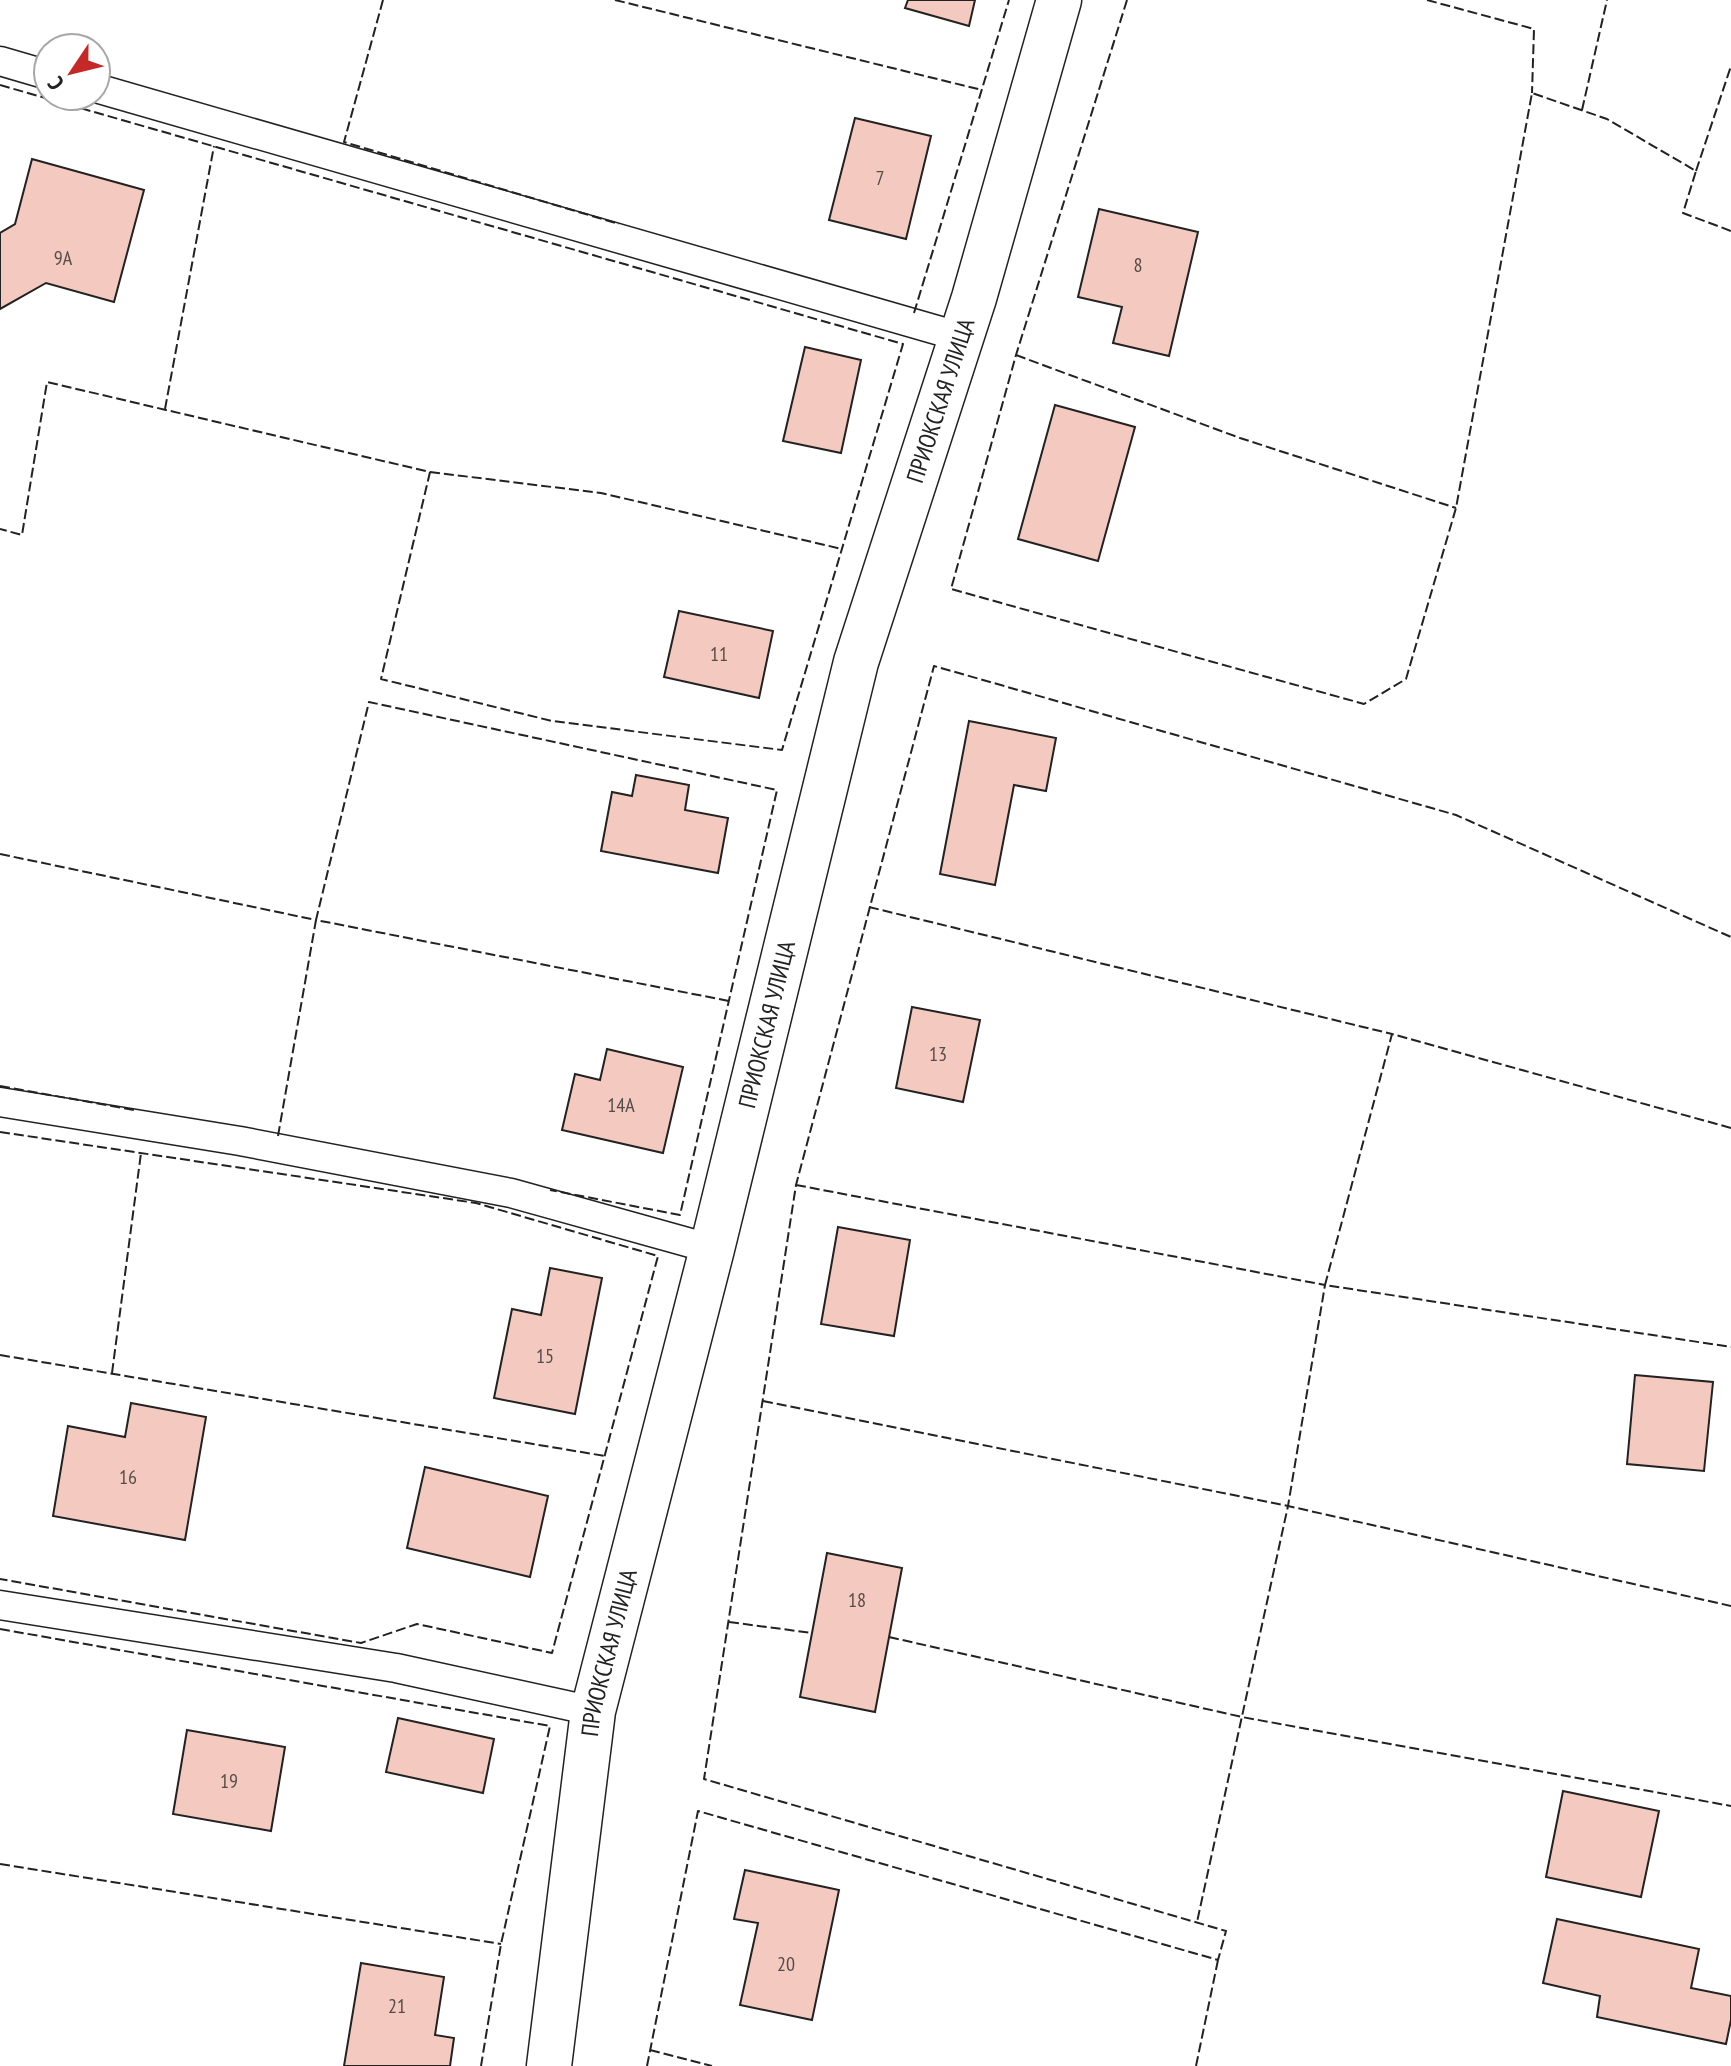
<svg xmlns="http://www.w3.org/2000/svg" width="1731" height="2066" font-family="'PT Sans Narrow',sans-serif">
	<rect width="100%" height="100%" fill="#fff"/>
	<g fill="#f3c9c0" stroke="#222" stroke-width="2">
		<polygon points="908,0 975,0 969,26 905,8"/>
		<polygon points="855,118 931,136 906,239 829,220"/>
		<polygon points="32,159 144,190 114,302 46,283 0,309 0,233 15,224"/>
		<polygon points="1099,209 1198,232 1169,356 1113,343 1122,307 1078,297"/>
		<polygon points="805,347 861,360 841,453 783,441"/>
		<polygon points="1055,405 1135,427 1098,561 1018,539"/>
		<polygon points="679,611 773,631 759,698 664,677"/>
		<polygon points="969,721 1056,738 1046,791 1014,785 995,885 940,874"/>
		<polygon points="636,775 689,785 685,810 728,818 718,873 601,851 612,792 632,796"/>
		<polygon points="912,1007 980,1020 963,1102 896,1088"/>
		<polygon points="607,1049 683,1067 663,1153 562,1130 575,1074 600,1080"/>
		<polygon points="838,1227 910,1240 894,1336 821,1324"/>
		<polygon points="550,1268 602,1278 575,1414 494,1398 512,1309 541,1315"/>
		<polygon points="1635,1375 1713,1382 1704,1471 1627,1464"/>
		<polygon points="131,1403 206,1417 185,1540 53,1516 68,1426 125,1437"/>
		<polygon points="425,1467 548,1496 530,1577 407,1548"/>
		<polygon points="827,1553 902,1568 875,1712 800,1697"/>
		<polygon points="398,1718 494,1739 483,1793 386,1772"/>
		<polygon points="187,1730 285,1747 271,1831 173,1814"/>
		<polygon points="1563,1791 1659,1811 1641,1897 1546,1877"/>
		<polygon points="745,1870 839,1890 812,2020 740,2005 758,1923 734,1919"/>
		<polygon points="1557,1919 1699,1949 1691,1988 1731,1996 1731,2020 1726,2044 1597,2017 1600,1996 1543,1983"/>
		<polygon points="361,1963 444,1977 435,2035 454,2038 450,2066 344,2066"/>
	</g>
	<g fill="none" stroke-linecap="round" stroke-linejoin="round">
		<defs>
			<g id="lane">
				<polyline points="0,61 48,75"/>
				<polyline points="96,88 961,337"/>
				<polyline points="0,1102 240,1141 511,1193 712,1249"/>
				<polyline points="0,1605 396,1668 593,1711"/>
			</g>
			<g id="street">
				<path id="s1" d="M549,2066L593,1711L712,1249L856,662L974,298L1059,0"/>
			</g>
		</defs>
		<use href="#lane" stroke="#222" stroke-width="31"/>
		<use href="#street" stroke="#222" stroke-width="47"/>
		<use href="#lane" stroke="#fff" stroke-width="28"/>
		<use href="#street" stroke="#fff" stroke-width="44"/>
		<g stroke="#222" stroke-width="2" stroke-dasharray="10 4" stroke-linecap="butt">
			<polyline points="383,0 344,142 619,224"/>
			<polyline points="615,0 982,90"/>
			<polyline points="1127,0 1016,355 951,589 1364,704 1406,679 1456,508 1532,93 1607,119 1696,171 1683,213 1731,231"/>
			<polyline points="1427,0 1534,29 1532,93"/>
			<polyline points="0,85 903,344 782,750 552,721 381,679 430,472 47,382 22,535 0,529"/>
			<polyline points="1582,110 1607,0"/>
			<polyline points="1696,171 1731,66"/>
			<polyline points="914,313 1009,0"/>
			<polyline points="1016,355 1240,438 1456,508"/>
			<polyline points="165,409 214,146"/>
			<polyline points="430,472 601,493 842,549"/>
			<polyline points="0,854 316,920 369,702 777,790 680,1215 550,1190"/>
			<polyline points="869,907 1392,1034"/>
			<polyline points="0,1086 134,1110"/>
			<polyline points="1731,1128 1392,1034 1325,1285 1731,1347"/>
			<polyline points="0,1132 476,1203 658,1256 552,1653 417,1624 361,1643 0,1579"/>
			<polyline points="278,1136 316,920 729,1001"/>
			<polyline points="796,1185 1325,1285 1288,1506 1197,1922"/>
			<polyline points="0,1355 605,1456"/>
			<polyline points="112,1373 141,1153"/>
			<polyline points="763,1401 1288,1506 1731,1606"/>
			<polyline points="729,1622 812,1633"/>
			<polyline points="0,1629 550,1726 501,1944 481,2066"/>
			<polyline points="889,1637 1242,1717 1731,1806"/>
			<polyline points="0,1864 501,1944"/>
			<polyline points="650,2050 712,2066"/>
			<polyline points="647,2066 698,1811 1218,1960 1226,1931 704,1779 796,1185 934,666 1456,815 1731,937"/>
			<polyline points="1196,2066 1218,1960"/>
		</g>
	</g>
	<g text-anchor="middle" stroke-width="6" stroke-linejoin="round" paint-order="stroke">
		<g font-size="20" fill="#564c4a">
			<text x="880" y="185">7</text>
			<text x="63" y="265">9А</text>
			<text x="1138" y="272">8</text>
			<text x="719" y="661">11</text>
			<text x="938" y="1061">13</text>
			<text x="621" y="1112">14А</text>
			<text x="545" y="1363">15</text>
			<text x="128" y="1484">16</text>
			<text x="857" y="1607">18</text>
			<text x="229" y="1788">19</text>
			<text x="786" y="1971">20</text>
			<text x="397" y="2013">21</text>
		</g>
		<g font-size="24" fill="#222" stroke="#fff">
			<text dy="8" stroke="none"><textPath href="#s1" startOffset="1714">ПРИОКСКАЯ УЛИЦА</textPath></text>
			<text dy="8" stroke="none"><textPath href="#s1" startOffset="1066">ПРИОКСКАЯ УЛИЦА</textPath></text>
			<text dy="8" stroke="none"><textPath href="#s1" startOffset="418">ПРИОКСКАЯ УЛИЦА</textPath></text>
		</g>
	</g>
	<g transform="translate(72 72) rotate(235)"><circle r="38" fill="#ffffff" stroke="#a7a7a7" stroke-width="2"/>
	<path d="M0-6L14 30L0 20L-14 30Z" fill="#c62828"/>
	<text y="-12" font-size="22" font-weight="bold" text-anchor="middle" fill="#222222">С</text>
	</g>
</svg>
